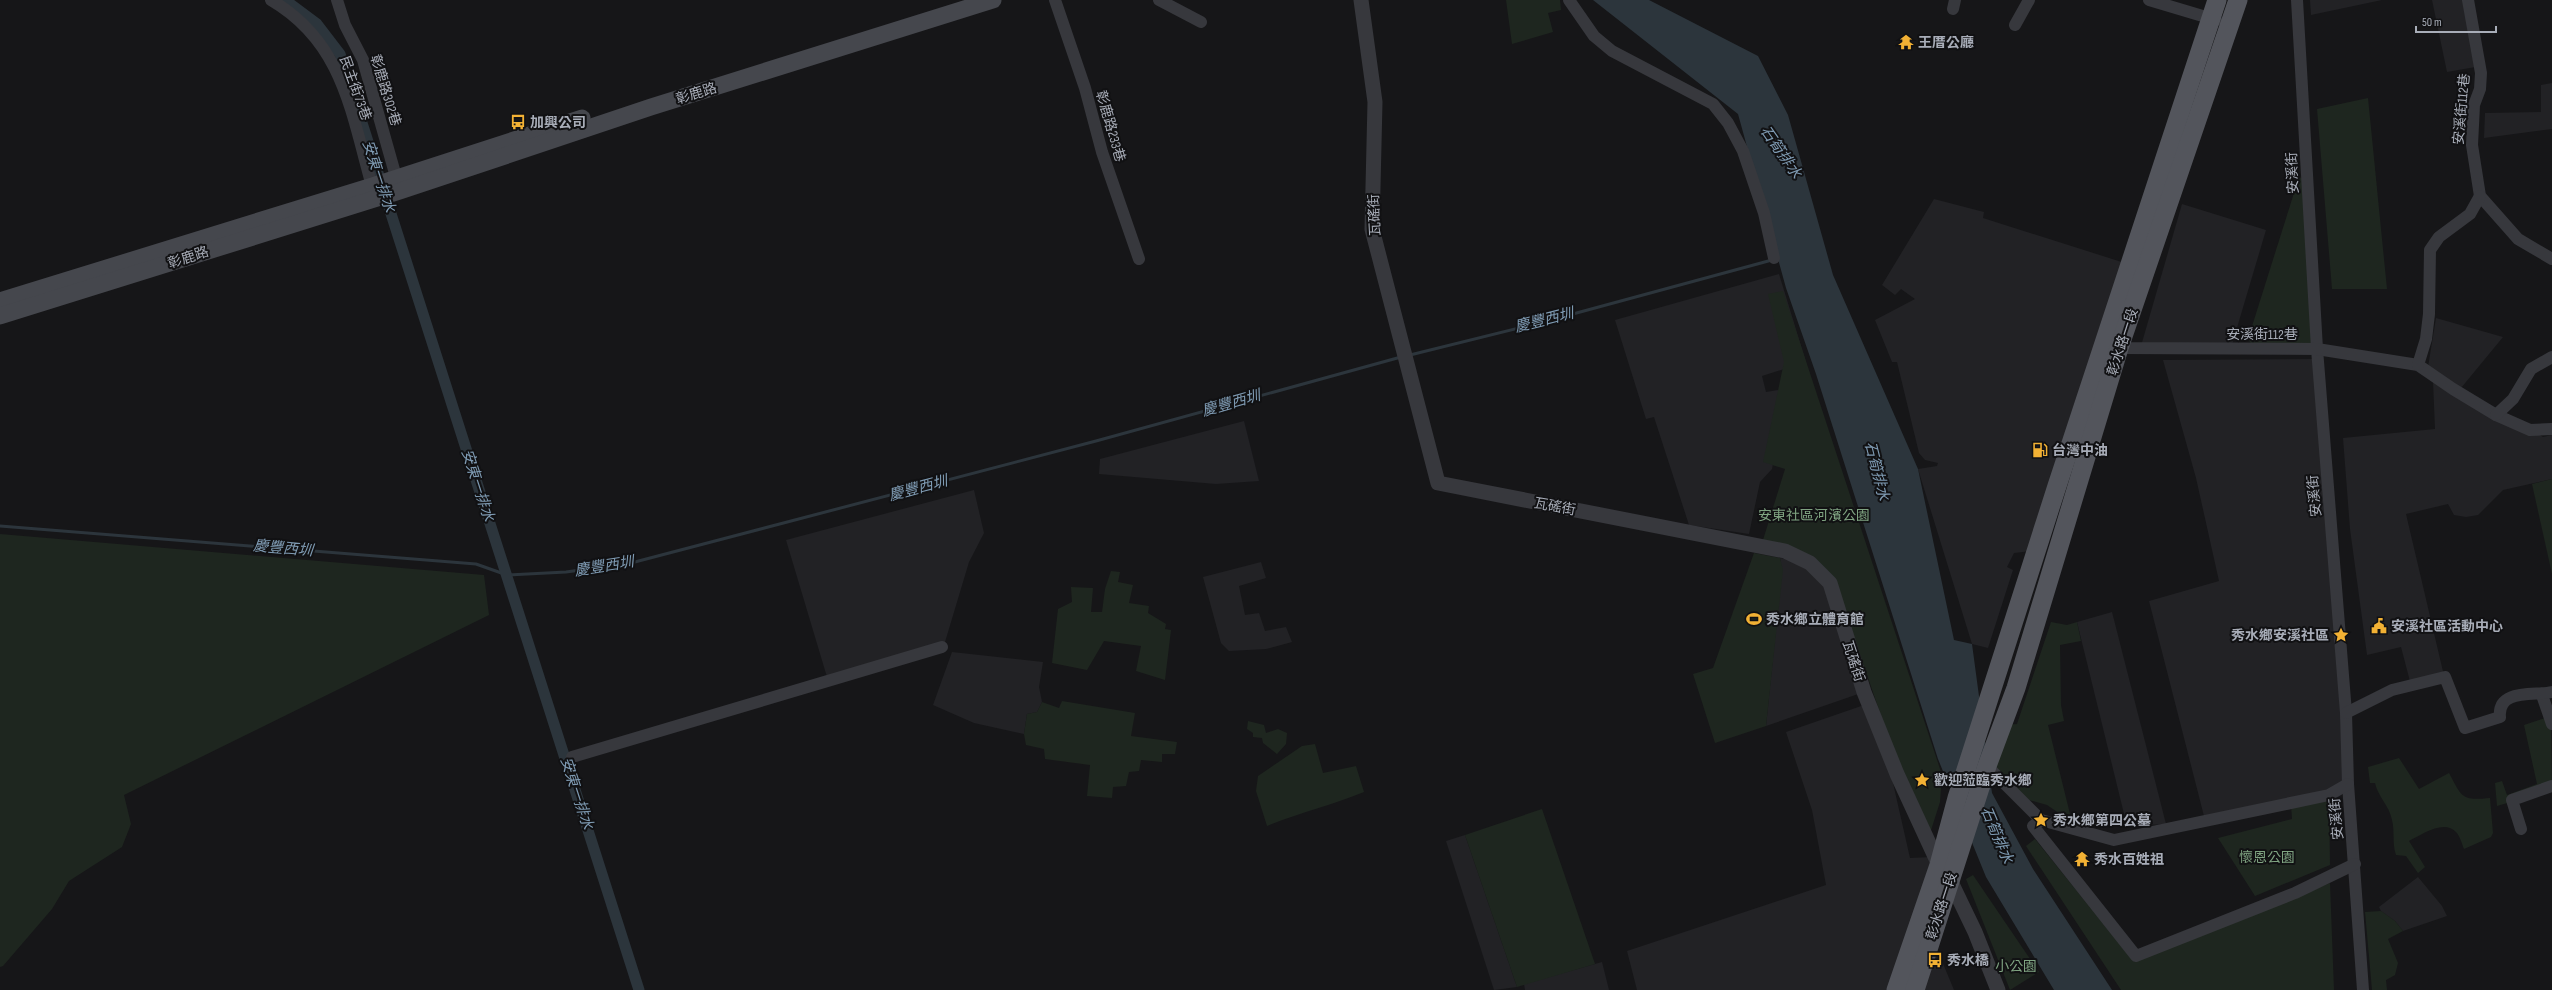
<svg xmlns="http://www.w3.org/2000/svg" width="2552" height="990" font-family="'Sofia Sans Condensed','Noto Sans TC',sans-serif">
	<rect width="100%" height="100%" fill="#161618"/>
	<g fill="#222225">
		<polygon points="2310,0 2382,0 2311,15"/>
		<polygon points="2432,0 2469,0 2481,66 2447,72"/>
		<polygon points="2552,83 2552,129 2484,138 2485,113 2541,112 2541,85"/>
		<polygon points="1934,199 1984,212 1983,218 2128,264 2031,551 2014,553 2007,567 2013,570 1988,648 1972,644 1918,469 1937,466 1938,463 1925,460 1919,453 1897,362 1892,362 1875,320 1915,299 1901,289 1895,295 1882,285"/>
		<polygon points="2182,204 2266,230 2231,348 2141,346"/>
		<polygon points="1779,274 1806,362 1762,376 1766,392 1778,390 1783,407 1772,469 1760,482 1749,534 1689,525 1654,417 1646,419 1615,320"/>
		<polygon points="2436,318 2503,337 2461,388 2428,367"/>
		<polygon points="2315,359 2351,785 2205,820 2149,601 2219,581 2196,478 2163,360"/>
		<polygon points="2433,381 2514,419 2543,437 2552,435 2552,479 2503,490 2478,515 2466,517 2454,515 2448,504 2406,514 2445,680 2412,689 2401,647 2367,655 2350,529 2343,438 2435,429"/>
		<polygon points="1244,421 1259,481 1216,484 1099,474 1100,459"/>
		<polygon points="974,490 984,533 969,562 945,642 827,677 786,540"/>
		<polygon points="1780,558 1792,560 1822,576 1864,692 1766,726 1782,570"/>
		<polygon points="1261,562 1266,578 1239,586 1245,615 1259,613 1265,631 1286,627 1292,642 1266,649 1229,651 1221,643 1203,577"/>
		<polygon points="2112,612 2166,824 2127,826 2077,622"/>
		<polygon points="952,652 1043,662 1039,687 1042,702 1037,712 1027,714 1024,734 974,723 933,705"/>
		<polygon points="1867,704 1893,783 1910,858 1932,857 1891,990 1637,990 1627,951 1826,885 1812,810 1786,732"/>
		<polygon points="1465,835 1517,987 1494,990 1446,841"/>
		<polygon points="2418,877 2442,906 2447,916 2403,931 2395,921 2381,911 2379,907"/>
		<polygon points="1934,942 1954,990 1918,990"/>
		<polygon points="1602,962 1609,990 1525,990 1524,984"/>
	</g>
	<g fill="#1e261f">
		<polygon points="1506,0 1560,0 1561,10 1548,13 1553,32 1512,44"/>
		<polygon points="2368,98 2387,289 2332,289 2317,109"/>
		<polygon points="2299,177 2304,179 2315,340 2310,346 2254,348 2248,339"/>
		<polygon points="1783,291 1942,775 1940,802 1926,846 1836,585 1763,540 1785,469 1763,462 1784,362 1768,294"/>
		<polygon points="2552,479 2552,574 2532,484"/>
		<polygon points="0,534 484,575 489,615 124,795 131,824 122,847 69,881 52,909 3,966 0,967"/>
		<polygon points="1754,553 1780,558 1783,570 1766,726 1715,743 1693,674 1713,668"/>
		<polygon points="1111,571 1120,572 1118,582 1133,585 1129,603 1149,606 1148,613 1166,624 1165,629 1171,630 1165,680 1136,671 1141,646 1104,641 1087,670 1052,663 1058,609 1072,602 1071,587 1093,588 1091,612 1102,612 1105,589"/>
		<polygon points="2051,622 2067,625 2077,622 2081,641 2060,645 2061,705 2064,721 2048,725 2072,822 2047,805 2029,800 1991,764 2004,725 2017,724"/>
		<polygon points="1062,701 1135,713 1131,736 1177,742 1175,754 1162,754 1162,762 1141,760 1139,771 1129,772 1126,786 1113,787 1112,798 1087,796 1090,765 1045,759 1044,749 1026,745 1024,734 1027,714 1037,712 1042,702 1059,708"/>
		<polygon points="2551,716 2552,790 2497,806 2495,783 2502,781 2507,795 2537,784 2524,725"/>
		<polygon points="1248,721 1264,725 1266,733 1278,729 1287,733 1286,744 1277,754 1263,743 1262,738 1253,737 1253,733 1247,729"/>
		<path d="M1315,744L1323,773L1356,766L1364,792C1332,805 1299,813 1267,826L1256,791L1258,776L1302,746Z"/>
		<path d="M2399,758L2419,789L2449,773C2462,797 2461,801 2490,798L2493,833L2491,837L2464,849C2462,844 2460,836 2456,832C2444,819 2421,835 2409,841L2425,867L2418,873L2406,856L2396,855C2392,844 2395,832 2392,820C2389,805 2378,797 2375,783H2370L2368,767Z"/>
		<polygon points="2329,798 2330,865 2255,896 2218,838 2292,819 2291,805"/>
		<polygon points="1542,809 1595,964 1517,987 1465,835"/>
		<polygon points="2035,839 2134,962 2330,883 2334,990 2121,990 2026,846"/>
		<polygon points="1973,875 2039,972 2010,990 1966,879"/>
		<polygon points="2381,911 2395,921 2403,931 2388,939 2398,963 2395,975 2386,980 2387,990 2372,990 2365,912"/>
	</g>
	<polygon fill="#2c353c" points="1593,0 1649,0 1758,56 1788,115 1833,275 1918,469 1954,640 1972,644 1992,793 2033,869 2112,990 2054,990 1986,877 1938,759 1816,374 1786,288 1738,114"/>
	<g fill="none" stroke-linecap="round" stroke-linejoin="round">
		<g stroke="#2c353c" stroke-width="3">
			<polyline points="1410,355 1547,321 1772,260"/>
			<polyline points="0,526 476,564 507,575 566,572 631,563 1096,441 1401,357"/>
		</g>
		<polyline stroke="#2c353c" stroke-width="11" points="285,0 317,24 340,54 639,990"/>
		<g stroke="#37383d" stroke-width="12">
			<path d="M271,0C343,42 351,112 372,186"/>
			<polyline points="337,0 345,25 363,60 398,184"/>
			<polyline points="1055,0 1085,88 1102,152 1139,259"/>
			<polyline points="1159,0 1201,22"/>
			<polyline points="1569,0 1594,36 1612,51 1713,104 1728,123 1743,151 1764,213 1774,258"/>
			<polyline points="2149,0 2216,20"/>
			<polyline points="2297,0 2317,349 2346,713 2348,784 2363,990"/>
			<polyline points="2468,0 2481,73 2480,89 2474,105 2472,145 2480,196 2518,239 2552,259"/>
			<polyline points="1953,9 1955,0"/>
			<polyline points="2015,25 2029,0"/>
			<polyline points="2113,345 2119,348 2317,349 2418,365 2453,389 2496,415 2530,430 2552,429"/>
			<polyline points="2418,365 2426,339 2429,314 2430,250 2439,237 2470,214 2480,196"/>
			<polyline points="2496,415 2513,399 2531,369 2552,357"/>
			<polyline points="2542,695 2552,724"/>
			<path d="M2346,713L2392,690L2445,677L2465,728L2500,717C2497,688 2535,696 2552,692"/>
			<polyline points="572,757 942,647"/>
			<polyline points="1987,766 2041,820 2114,840 2329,795 2348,784"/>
			<polyline points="2041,820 2033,826 2136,956 2295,893 2355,864"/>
			<polyline points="2521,829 2512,800 2552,786"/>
		</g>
		<polyline stroke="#37383d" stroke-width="15" points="1361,0 1375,102 1372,229 1438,483 1785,551 1810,563 1830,583 1864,692 1897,774 1939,865 1950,880 1975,932 1998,990"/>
		<g stroke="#45474d" stroke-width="17">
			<polyline points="0,301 372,186 582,118"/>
			<polyline points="0,316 400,191 651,107 993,0"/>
		</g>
		<g stroke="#53555c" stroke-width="19">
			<polyline points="1896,990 1939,865 1957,798 2057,486 2217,0"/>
			<polyline points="1915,990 1987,766 2016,688 2119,348 2238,0"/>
		</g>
	</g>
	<defs>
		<symbol id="temple-bare" viewBox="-9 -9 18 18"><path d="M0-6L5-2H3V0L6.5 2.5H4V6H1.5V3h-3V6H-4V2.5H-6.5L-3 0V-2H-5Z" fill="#f2b134" stroke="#111113" stroke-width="2.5" paint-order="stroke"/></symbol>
		<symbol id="bus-bare" viewBox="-9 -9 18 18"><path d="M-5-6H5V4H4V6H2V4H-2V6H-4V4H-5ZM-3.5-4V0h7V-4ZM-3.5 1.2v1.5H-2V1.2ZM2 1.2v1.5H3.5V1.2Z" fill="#f2b134" stroke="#111113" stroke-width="2.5" paint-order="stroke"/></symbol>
		<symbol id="fuel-bare" viewBox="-9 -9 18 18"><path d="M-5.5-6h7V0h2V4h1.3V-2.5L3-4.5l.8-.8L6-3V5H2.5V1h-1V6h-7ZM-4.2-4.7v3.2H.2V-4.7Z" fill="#f2b134" stroke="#111113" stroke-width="2.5" paint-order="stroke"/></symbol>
		<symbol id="stadium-bare" viewBox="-9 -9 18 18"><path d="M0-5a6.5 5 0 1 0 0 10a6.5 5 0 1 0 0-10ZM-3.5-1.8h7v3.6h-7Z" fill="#f2b134" stroke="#111113" stroke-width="2.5" paint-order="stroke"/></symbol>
		<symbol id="civic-bare" viewBox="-9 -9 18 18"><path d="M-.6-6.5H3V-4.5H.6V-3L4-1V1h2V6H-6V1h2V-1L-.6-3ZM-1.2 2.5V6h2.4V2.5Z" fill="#f2b134" stroke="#111113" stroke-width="2.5" paint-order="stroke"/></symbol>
		<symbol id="sight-bare" viewBox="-9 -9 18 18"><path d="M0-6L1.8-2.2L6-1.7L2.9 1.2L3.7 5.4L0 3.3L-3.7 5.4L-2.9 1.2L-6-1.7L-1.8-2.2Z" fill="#f2b134" stroke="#111113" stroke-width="2.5" paint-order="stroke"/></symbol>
	</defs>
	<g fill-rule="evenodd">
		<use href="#temple-bare" x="1895" y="31" width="22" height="22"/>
		<use href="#bus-bare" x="507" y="111" width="22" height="22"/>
		<use href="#fuel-bare" x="2029" y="439" width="22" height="22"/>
		<use href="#stadium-bare" x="1743" y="608" width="22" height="22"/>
		<use href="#civic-bare" x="2368" y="615" width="22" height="22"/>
		<use href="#sight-bare" x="2330" y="624" width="22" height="22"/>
		<use href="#sight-bare" x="1911" y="769" width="22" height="22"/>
		<use href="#sight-bare" x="2030" y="809" width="22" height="22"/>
		<use href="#temple-bare" x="2071" y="848" width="22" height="22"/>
		<use href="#bus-bare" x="1924" y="949" width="22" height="22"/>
	</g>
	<g text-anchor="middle" stroke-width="4" stroke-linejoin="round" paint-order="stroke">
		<g font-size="14" font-weight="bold" fill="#a8adb8" stroke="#111113" text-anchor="start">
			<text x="1918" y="47">王厝公廳</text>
			<text x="530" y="127">加興公司</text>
			<text x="2052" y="455">台灣中油</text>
			<text x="1766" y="624">秀水鄉立體育館</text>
			<text x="2391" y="631">安溪社區活動中心</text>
			<text x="2329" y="640" text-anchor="end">秀水鄉安溪社區</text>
			<text x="1934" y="785">歡迎蒞臨秀水鄉</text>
			<text x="2053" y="825">秀水鄉第四公墓</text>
			<text x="2094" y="864">秀水百姓祖</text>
			<text x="1947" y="965">秀水橋</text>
		</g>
		<g font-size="14" fill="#a8adb8" stroke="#111113">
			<text transform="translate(356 88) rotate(70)" y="5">民主街73巷</text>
			<text transform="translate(386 90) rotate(73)" y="5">彰鹿路302巷</text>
			<text transform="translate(696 93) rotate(-17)" y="5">彰鹿路</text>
			<text transform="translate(2461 109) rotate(-85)" y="5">安溪街112巷</text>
			<text transform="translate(1111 126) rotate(74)" y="5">彰鹿路233巷</text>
			<text transform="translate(2292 173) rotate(-93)" y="5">安溪街</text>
			<text transform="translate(1374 215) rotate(-93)" y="5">瓦磘街</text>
			<text transform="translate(188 257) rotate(-18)" y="5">彰鹿路</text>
			<text x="2262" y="339">安溪街112巷</text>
			<text transform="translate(2122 342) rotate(-72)" y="5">彰水路一段</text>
			<text transform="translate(2314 496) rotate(-95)" y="5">安溪街</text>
			<text transform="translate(1555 506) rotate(10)" y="5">瓦磘街</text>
			<text transform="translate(1854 661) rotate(72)" y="5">瓦磘街</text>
			<text transform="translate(2336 819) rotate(-95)" y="5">安溪街</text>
			<text transform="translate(1941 906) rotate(-72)" y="5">彰水路一段</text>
		</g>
		<g font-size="14" fill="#7fa381" stroke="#111113">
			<text x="1814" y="520">安東社區河濱公園</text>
			<text x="2267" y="862">懷恩公園</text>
			<text x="2016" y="971">小公園</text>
		</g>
		<g font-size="15" font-style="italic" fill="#7f9bb3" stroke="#111113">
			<text transform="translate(1781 152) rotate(55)" y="5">石筍排水</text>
			<text transform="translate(379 176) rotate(72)" y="5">安東一排水</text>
			<text transform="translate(1544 320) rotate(-14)" y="5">慶豐西圳</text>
			<text transform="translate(1231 403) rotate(-16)" y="5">慶豐西圳</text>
			<text transform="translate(1877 471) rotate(76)" y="5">石筍排水</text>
			<text transform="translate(478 485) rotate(72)" y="5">安東一排水</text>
			<text transform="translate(918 488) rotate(-15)" y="5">慶豐西圳</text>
			<text transform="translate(283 548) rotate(5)" y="5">慶豐西圳</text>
			<text transform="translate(604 566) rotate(-9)" y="5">慶豐西圳</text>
			<text transform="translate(577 793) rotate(72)" y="5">安東一排水</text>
			<text transform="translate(1997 835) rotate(67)" y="5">石筍排水</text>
		</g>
	</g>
	<path d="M2416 26v6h80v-6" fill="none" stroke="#a8adb8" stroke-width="2"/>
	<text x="2422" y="26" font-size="12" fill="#a8adb8" stroke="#111113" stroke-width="3" paint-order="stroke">50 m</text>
</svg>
